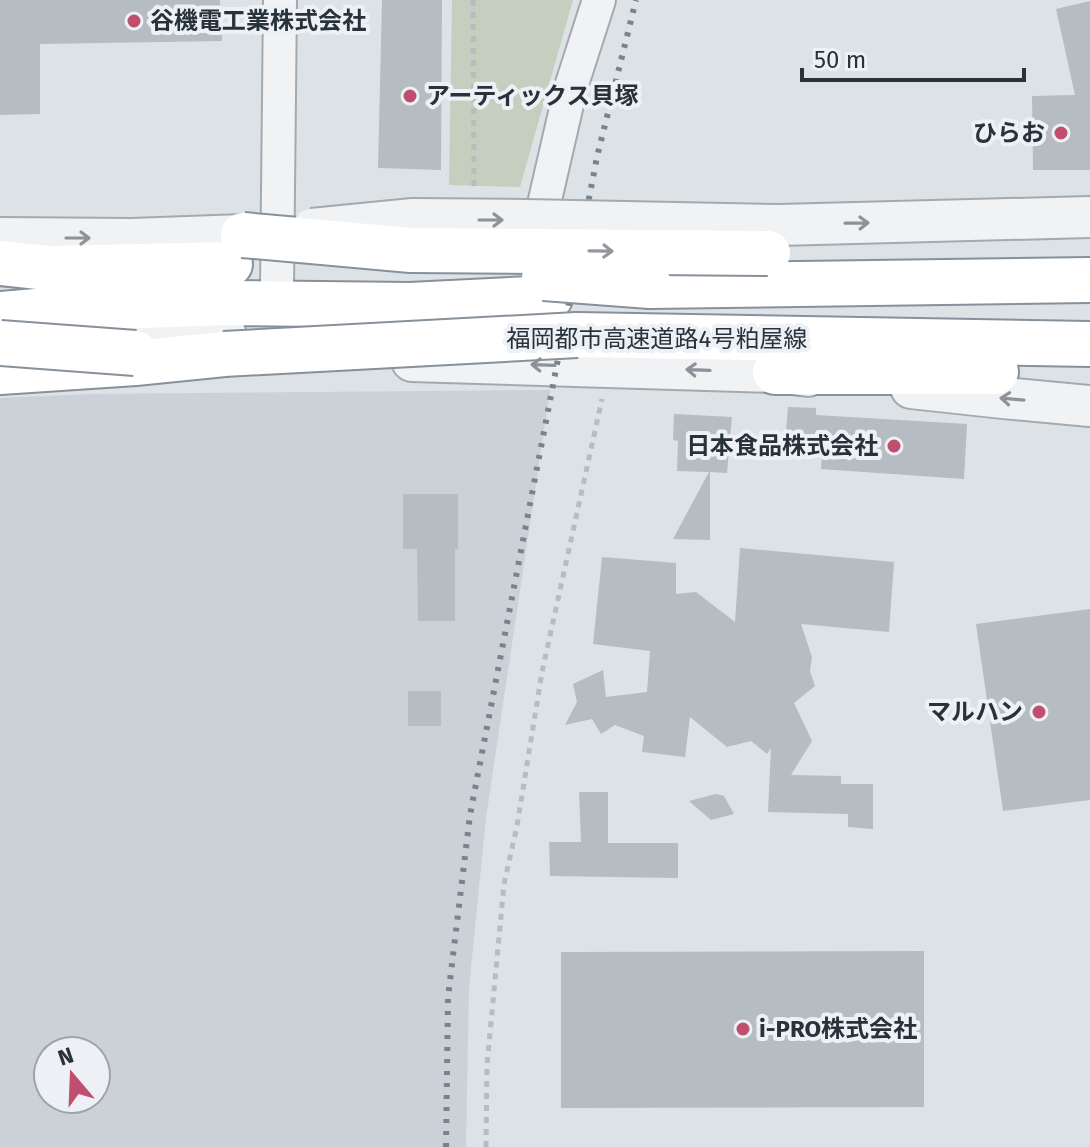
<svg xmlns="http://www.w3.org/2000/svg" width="1090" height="1147" font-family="'Fira Sans','Noto Sans JP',sans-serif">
	<rect width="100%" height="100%" fill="#dde2e6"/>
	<path fill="#ccd1d7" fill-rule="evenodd" d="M550,390L486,818L469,988L466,1147H0V398L88,394ZM48,1051H96V1099H48Z"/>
	<polygon fill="#c5cfbf" points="452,0 573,0 520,187 449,185"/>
	<g fill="#b5bcc2">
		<polygon points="0,0 220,0 222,41 40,44 40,114 0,115"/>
		<polygon points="382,0 442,0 441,170 378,168"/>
		<polygon points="1090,1 1090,170 1033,170 1032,96 1075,95 1056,9"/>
		<polygon points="788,407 816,408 816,415 967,424 964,479 821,469 822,457 784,453"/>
		<polygon points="674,414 732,417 727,473 710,472 710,540 673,539 709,472 677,471 678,441 673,440"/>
		<polygon points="403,494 458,494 458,549 455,549 455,621 418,621 417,549 403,549"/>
		<polygon points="740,548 894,562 889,632 801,624 812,657 810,671 815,686 794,703 812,741 791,775 841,776 841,784 873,784 873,829 848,827 848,814 768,812 771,748 767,754 751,741 727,747 690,717 685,757 642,752 644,736 615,725 601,734 592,719 565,725 577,702 573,684 603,670 606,697 647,692 650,651 593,644 602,557 676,563 676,594 696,592 735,622"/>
		<polygon points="1090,609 1090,800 1003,811 976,624"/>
		<rect x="408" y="691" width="33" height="35"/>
		<polygon points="579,792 608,792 608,843 678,843 678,878 550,876 549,842 581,842"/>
		<polygon points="716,794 724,796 734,814 711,820 689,801"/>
		<polygon points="924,951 924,1107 561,1108 561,952"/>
	</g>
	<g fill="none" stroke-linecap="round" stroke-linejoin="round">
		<defs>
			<g id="minor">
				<polyline points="535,243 571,87 599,0"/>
				<polyline points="277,288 280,0"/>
			</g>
			<g id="tertiary">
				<polyline points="779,225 1090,217"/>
				<polyline points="0,238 132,239 243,235"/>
				<polyline points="94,338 226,335"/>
				<polyline points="412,361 775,372 808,376"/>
				<polyline points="911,388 1003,398 1090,406"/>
			</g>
			<g id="motorway">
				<polyline points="0,263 48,268 230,264"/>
				<polyline points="650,286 1090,280"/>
				<polyline points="0,314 60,309 227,303 410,305 550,298"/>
				<polyline points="577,335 1090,344"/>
				<polyline points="0,372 135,363 224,354"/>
				<polyline points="775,372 996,372"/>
			</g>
		</defs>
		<use href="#minor" stroke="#a3aaaf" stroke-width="36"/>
		<use href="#tertiary" stroke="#a3aaaf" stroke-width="44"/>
		<use href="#motorway" stroke="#86919b" stroke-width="48"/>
		<g stroke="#b8bcc0" stroke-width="5" stroke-dasharray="6 6" stroke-linecap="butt">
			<polyline points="473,0 474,188"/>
			<polyline points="486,1147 487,1065 504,884 517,826 542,672 602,399"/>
		</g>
		<use href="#minor" stroke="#f0f2f4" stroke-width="32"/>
		<use href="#tertiary" stroke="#f0f2f4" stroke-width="40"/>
		<use href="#motorway" stroke="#fff" stroke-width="44"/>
		<polyline stroke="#79838e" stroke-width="6" stroke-dasharray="4 8" stroke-linecap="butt" points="446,1147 448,997 470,815 597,157 636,0"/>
		<defs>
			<polyline id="tertiary-bridge" points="312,229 413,219 525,220 779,225"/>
			<g id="motorway-bridge">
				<polyline points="243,235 411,250 768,253"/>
				<polyline points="544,278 650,286"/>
				<polyline points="0,343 135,353"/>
				<polyline points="224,354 577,335"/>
			</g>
		</defs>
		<use href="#tertiary-bridge" stroke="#a3aaaf" stroke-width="44" stroke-linecap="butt"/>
		<use href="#motorway-bridge" stroke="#86919b" stroke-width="48" stroke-linecap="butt"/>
		<use href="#tertiary-bridge" stroke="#f0f2f4" stroke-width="40"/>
		<use href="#motorway-bridge" stroke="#fff" stroke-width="44"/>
	</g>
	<defs><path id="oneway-shaft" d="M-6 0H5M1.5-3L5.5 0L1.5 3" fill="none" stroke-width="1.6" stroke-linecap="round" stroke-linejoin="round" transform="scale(2)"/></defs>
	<g stroke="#8c9298">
		<use href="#oneway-shaft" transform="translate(491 220)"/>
		<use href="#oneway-shaft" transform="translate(857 223) rotate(-1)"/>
		<use href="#oneway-shaft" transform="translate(78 238)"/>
		<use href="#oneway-shaft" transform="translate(543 365) rotate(-178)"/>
		<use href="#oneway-shaft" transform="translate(698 370) rotate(-178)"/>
		<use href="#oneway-shaft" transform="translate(1012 399) rotate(-175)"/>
	</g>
	<use stroke="#94989d" href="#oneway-shaft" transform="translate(601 251) rotate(1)"/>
	<g fill="#c04e6f" stroke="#edf0f4" stroke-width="3">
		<circle cx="134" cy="21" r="8"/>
		<circle cx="410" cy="96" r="8"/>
		<circle cx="1061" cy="133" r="8"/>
		<circle cx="894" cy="446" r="8"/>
		<circle cx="1039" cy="712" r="8"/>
		<circle cx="743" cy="1029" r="8"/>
	</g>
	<g text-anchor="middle" stroke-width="8" stroke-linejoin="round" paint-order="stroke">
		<g font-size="24" font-weight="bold" fill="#28323b" stroke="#edf0f4" text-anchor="start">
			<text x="150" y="29">谷機電工業株式会社</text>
			<text x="426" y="104">アーティックス貝塚</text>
			<text x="1045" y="141" text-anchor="end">ひらお</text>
			<text x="878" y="454" text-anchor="end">日本食品株式会社</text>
			<text x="1023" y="720" text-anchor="end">マルハン</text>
			<text x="759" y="1037">i-PRO株式会社</text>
		</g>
		<g font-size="24" fill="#28323b" stroke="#edf0f4">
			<text x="657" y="347">福岡都市高速道路4号粕屋線</text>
		</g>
	</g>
	<g transform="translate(72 1075) rotate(341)"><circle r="38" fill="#edf0f4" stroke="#9ea4aa" stroke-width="2"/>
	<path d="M0-6L14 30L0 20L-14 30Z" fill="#c04e6f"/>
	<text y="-12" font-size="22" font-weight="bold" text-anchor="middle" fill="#28323b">N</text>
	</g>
	<path d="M802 68v12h222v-12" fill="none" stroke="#28323b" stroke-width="4"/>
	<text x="814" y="68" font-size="24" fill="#28323b" stroke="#edf0f4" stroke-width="6" paint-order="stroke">50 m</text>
</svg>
